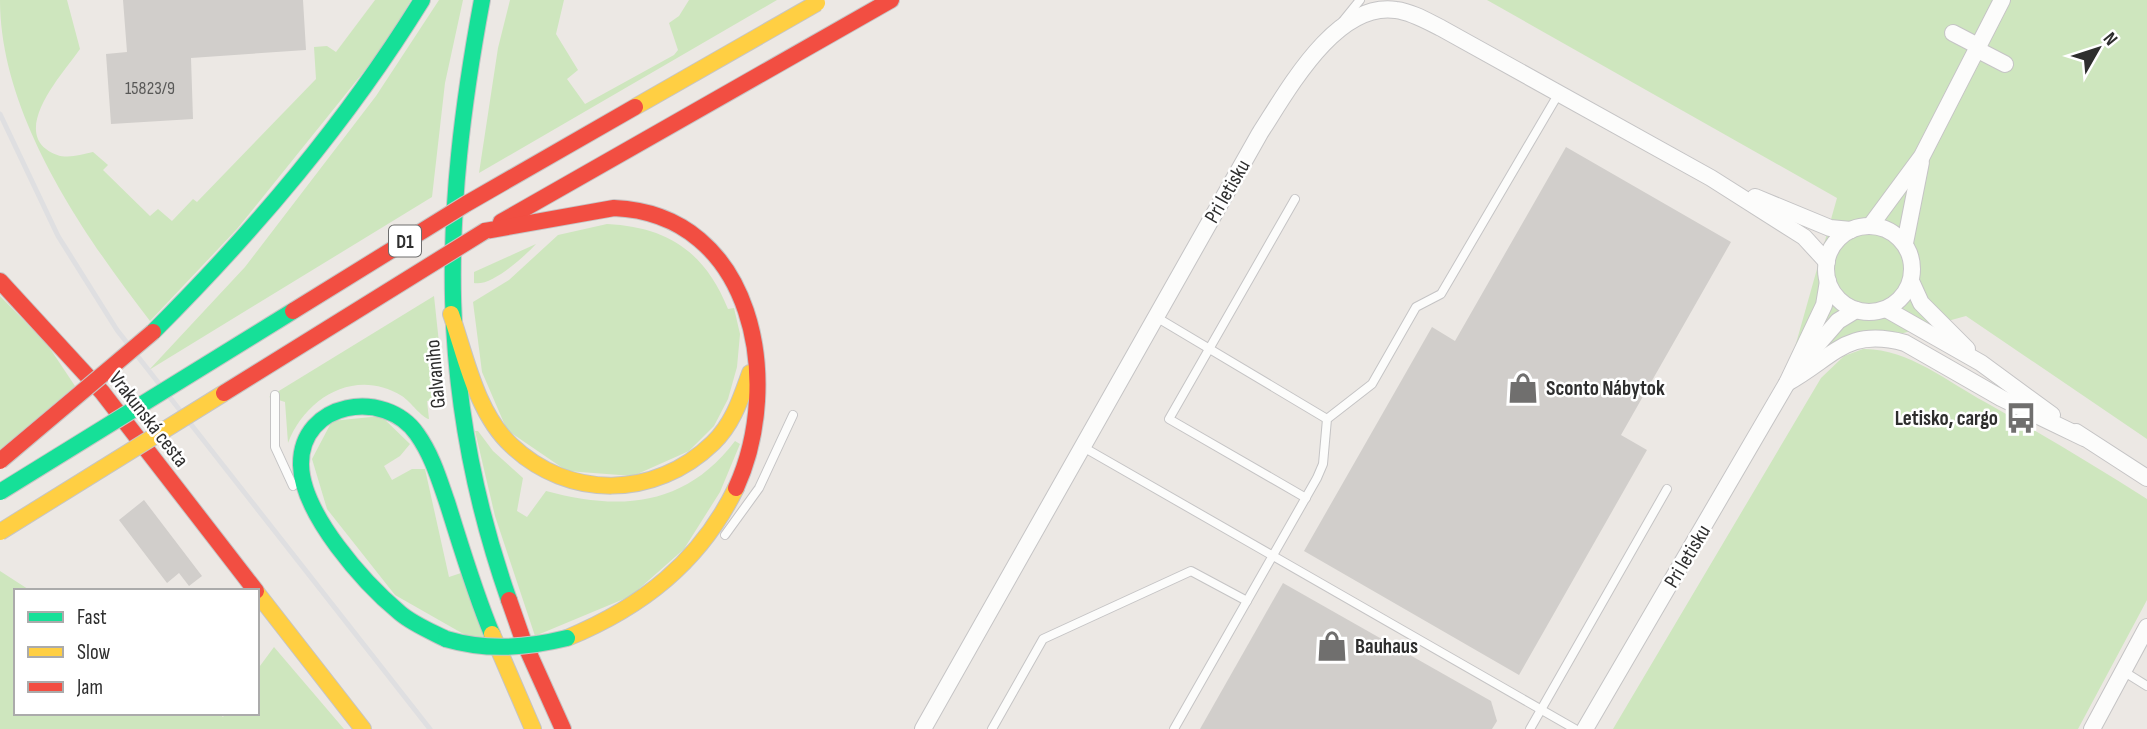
<svg xmlns="http://www.w3.org/2000/svg" width="2147" height="729" font-family="'Sofia Sans Condensed',sans-serif">
	<rect width="100%" height="100%" fill="#ece8e4"/>
	<g fill="#cee6be">
		<path d="M0,0H67L80,49C64,72 15,125 46,149C61,161 76,156 93,152L108,165L103,170L150,216L158,209L172,221L193,199L197,202L316,79L314,47L327,46L336,52L375,0H411L386,44L237,229L150,321C82,233 0,114 0,0Z"/>
		<polygon points="439,0 463,0 445,83 432,197 149,370 245,267 376,96"/>
		<polygon points="510,0 564,0 556,34 578,70 567,79 585,104 674,55 678,50 669,23 679,16 689,0 777,0 479,173 498,48"/>
		<polygon points="1487,0 2147,0 2147,439 1966,316 1856,346 1786,379 1837,198"/>
		<path d="M607,224C668,227 705,252 728,309L734,308L740,334L737,367L728,399L714,426L689,451L633,476L567,471L507,430L482,372L473,302L509,280L558,235Z"/>
		<path d="M536,244C525,256 491,287 474,283V272Z"/>
		<polygon points="0,296 47,344 75,386 0,450"/>
		<path d="M434,296L445,399L427,401L429,419C422,418 411,402 402,396C355,367 305,398 288,443L285,402L269,397Z"/>
		<path d="M1863,349C1907,348 1948,382 1985,402C2040,433 2094,465 2147,499V600L2078,729H1613L1821,378L1844,356Z"/>
		<polygon points="381,416 410,444 400,456 384,466 392,480 412,469 425,469 449,577 461,573 487,639 467,636 395,595 327,509 312,459 332,421"/>
		<path d="M475,431H478L493,451L523,478L517,511L527,517L546,491C620,511 685,507 735,441L740,444L720,492L684,549L631,596L535,636L495,516Z"/>
		<polygon points="0,571 31,591 16,591 16,713 218,713 223,717 226,713 257,713 257,670 274,647 344,729 0,729"/>
	</g>
	<g fill="#d1cecb">
		<polygon points="123,0 303,0 306,50 191,58 193,119 111,124 106,54 127,52"/>
		<polygon points="1566,147 1731,242 1621,435 1647,450 1519,675 1304,551 1432,327 1455,341"/>
		<polygon points="144,500 202,576 189,586 179,573 167,583 119,520"/>
		<polygon points="1283,583 1491,701 1497,721 1492,729 1200,729"/>
	</g>
	<g fill="none" stroke-linecap="round" stroke-linejoin="round">
		<defs>
			<g id="lane">
				<polyline points="1343,21 1360,0"/>
				<polyline points="1295,199 1169,419 1306,498"/>
				<polyline points="1156,317 1327,419"/>
				<polyline points="275,395 275,447 293,486"/>
				<polyline points="1083,447 1575,729"/>
				<polyline points="725,535 759,488 793,415"/>
				<polyline points="2123,671 2147,686"/>
				<polyline points="992,729 1043,639 1191,571 1247,601"/>
				<polyline points="1174,729 1317,478 1323,464 1327,419 1372,384 1416,307 1441,294 1559,93"/>
				<polyline points="1530,729 1667,489"/>
			</g>
			<g id="street">
				<polyline points="1953,33 1978,46"/>
				<polyline points="1976,49 2005,64"/>
				<polyline points="1755,197 1830,228 1851,230"/>
				<polyline points="1871,225 1922,156 2002,0"/>
				<circle cx="1869" cy="269" r="43"/>
				<polyline points="1905,243 1921,162"/>
				<polyline points="1911,281 1921,303 1967,349"/>
				<polyline points="1886,309 1981,363 2052,415"/>
				<polyline points="1805,359 1838,321 1856,310"/>
				<path d="M1787,383C1834,357 1846,327 1905,343L2001,398L2084,438"/>
				<polyline points="2076,432 2147,478"/>
				<path d="M923,729L1260,133C1288,90 1336,1 1396,10C1412,12 1427,21 1441,28L1711,178L1804,237L1827,262"/>
				<polyline points="1585,729 1787,383 1824,305 1828,281"/>
				<polyline points="2092,729 2147,627"/>
			</g>
			<g id="fast">
				<path d="M482,0C442,214 436,392 509,600"/>
				<path d="M153,332C255,230 346,123 422,0"/>
				<path d="M446,639C430,631 413,624 400,613C364,583 302,514 301,465C300,401 385,388 417,434C432,455 439,479 447,502C461,546 474,591 492,634"/>
			</g>
			<g id="slow">
				<path d="M451,314C466,357 476,412 511,445C569,500 655,499 713,443C733,424 741,398 750,373"/>
				<polyline points="257,593 363,729"/>
				<polyline points="492,634 533,729"/>
				<path d="M567,638C642,607 700,562 736,488"/>
			</g>
			<g id="jam">
				<polyline points="501,222 891,0"/>
				<path d="M485,231L614,208C755,214 784,383 736,488"/>
				<polyline points="0,281 102,392 256,591"/>
				<polyline points="509,600 523,640 563,729"/>
			</g>
		</defs>
		<use href="#lane" stroke="#c5c4c5" stroke-width="10"/>
		<use href="#street" stroke="#c5c4c5" stroke-width="18"/>
		<use href="#fast" stroke="#c5c4c5" stroke-width="18"/>
		<use href="#slow" stroke="#c5c4c5" stroke-width="18"/>
		<use href="#jam" stroke="#c5c4c5" stroke-width="18"/>
		<use href="#lane" stroke="#fcfcfb" stroke-width="8"/>
		<use href="#street" stroke="#fcfcfb" stroke-width="16"/>
		<use href="#fast" stroke="#16e098" stroke-width="16"/>
		<use href="#slow" stroke="#ffcf43" stroke-width="16"/>
		<use href="#jam" stroke="#f24e42" stroke-width="16"/>
		<polyline stroke="#dfdfe1" stroke-width="5" points="0,114 58,236 117,330 430,729"/>
		<defs>
			<g id="fast-bridge">
				<polyline points="0,492 293,311"/>
				<path d="M446,639C487,651 526,648 567,638"/>
			</g>
			<g id="slow-bridge">
				<polyline points="635,107 817,3"/>
				<polyline points="0,532 224,393"/>
			</g>
			<g id="jam-bridge">
				<polyline points="293,311 466,204 635,107"/>
				<polyline points="224,393 485,231"/>
				<polyline points="0,461 153,332"/>
			</g>
		</defs>
		<use href="#fast-bridge" stroke="#c6c5c4" stroke-width="18" stroke-linecap="butt"/>
		<use href="#slow-bridge" stroke="#c6c5c4" stroke-width="18" stroke-linecap="butt"/>
		<use href="#jam-bridge" stroke="#c6c5c4" stroke-width="18" stroke-linecap="butt"/>
		<use href="#fast-bridge" stroke="#16e098" stroke-width="16"/>
		<use href="#slow-bridge" stroke="#ffcf43" stroke-width="16"/>
		<use href="#jam-bridge" stroke="#f24e42" stroke-width="16"/>
	</g>
	<defs>
		<symbol id="shop-bare" viewBox="-9 -9 18 18"><path d="M-5-2.5h2.3a2.7 3.5 0 0 1 5.4 0H5L5.5 6h-11ZM-1.5-2.5h3a1.5 2.3 0 0 0-3 0Z" fill="#706f6e" stroke="#fff" stroke-width="2.5" paint-order="stroke"/></symbol>
		<symbol id="bus-bare" viewBox="-9 -9 18 18"><path d="M-5-6H5V4H4V6H2V4H-2V6H-4V4H-5ZM-3.5-4V0h7V-4ZM-3.5 1.2v1.5H-2V1.2ZM2 1.2v1.5H3.5V1.2Z" fill="#706f6e" stroke="#fff" stroke-width="2.5" paint-order="stroke"/></symbol>
	</defs>
	<g fill-rule="evenodd">
		<use href="#shop-bare" x="1501" y="366" width="44" height="44"/>
		<use href="#bus-bare" x="1999" y="396" width="44" height="44"/>
		<use href="#shop-bare" x="1310" y="624" width="44" height="44"/>
	</g>
	<g text-anchor="middle" stroke-width="5" stroke-linejoin="round" paint-order="stroke">
		<g font-size="18" fill="#585857">
			<text x="150" y="94">15823/9</text>
		</g>
		<rect fill="#fff" stroke="#6d6d6d" stroke-width="2" x="389" y="225.5" width="32" height="31" rx="5"/>
		<g font-size="19" font-weight="bold" fill="#2e2e2e">
			<text x="405" y="248">D1</text>
		</g>
		<g font-size="21" fill="#2e2e2e" stroke="#fff">
			<text transform="translate(1227 191) rotate(-60)" y="7">Pri letisku</text>
			<text transform="translate(435 374) rotate(-95)" y="7">Galvaniho</text>
			<text transform="translate(149 419) rotate(52)" y="7">Vrakunská cesta</text>
			<text transform="translate(1687 556) rotate(-59)" y="7">Pri letisku</text>
		</g>
		<g font-size="21" font-weight="bold" fill="#2e2e2e" stroke="#fff" text-anchor="start">
			<text x="1546" y="395">Sconto Nábytok</text>
			<text x="1998" y="425" text-anchor="end">Letisko, cargo</text>
			<text x="1355" y="653">Bauhaus</text>
		</g>
	</g>
	<rect x="14" y="589" width="245" height="126" fill="#ffffff" stroke="#ababab" stroke-width="2"/>
	<rect x="28" y="612" width="35" height="10" fill="#16e098" stroke="#ababab" stroke-width="2"/>
	<text x="77" y="624" font-size="21" fill="#2e2e2e">Fast</text>
	<rect x="28" y="647" width="35" height="10" fill="#ffcf43" stroke="#ababab" stroke-width="2"/>
	<text x="77" y="659" font-size="21" fill="#2e2e2e">Slow</text>
	<rect x="28" y="682" width="35" height="10" fill="#f24e42" stroke="#ababab" stroke-width="2"/>
	<text x="77" y="694" font-size="21" fill="#2e2e2e">Jam</text>
	<g transform="translate(2098 49) rotate(51)" stroke="#ffffff" stroke-width="5" paint-order="stroke">
	<path d="M0-5L12 26L0 18L-12 26Z" fill="#2e2e2e"/>
	<text y="-10" font-size="19" font-weight="bold" text-anchor="middle" fill="#2e2e2e">N</text>
	</g>
</svg>
